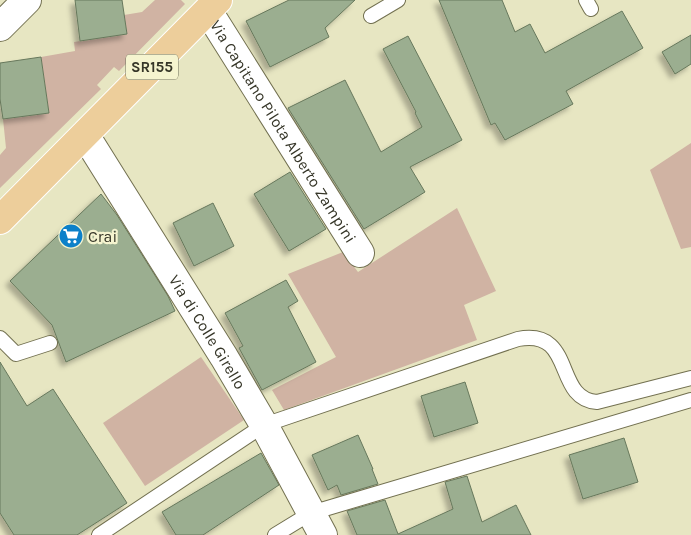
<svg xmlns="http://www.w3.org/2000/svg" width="691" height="535" font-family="Karla,sans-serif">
	<defs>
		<filter id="shadow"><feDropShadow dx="-4.5" dy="4.5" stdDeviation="2.5" flood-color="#0004"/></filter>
	</defs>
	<rect width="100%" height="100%" fill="#e7e6c2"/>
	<g fill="#d0b3a3">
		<polygon points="155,0 181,0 185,4 119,71 114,67 97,85 101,89 0,188 0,155 6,148 3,119 49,113 41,57 75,51 74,42 127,34 124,15 142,12"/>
		<polygon points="691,143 691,247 681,249 650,170"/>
		<polygon points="457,208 496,291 464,305 477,340 284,410 272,390 336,357 288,274 343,252 358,272"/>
		<polygon points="201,357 244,420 145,486 103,423"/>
	</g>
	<g fill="#9bae90" stroke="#67785c" filter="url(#shadow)">
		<polygon points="75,0 122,0 127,34 80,41"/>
		<polygon points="289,0 355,0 325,28 329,37 270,67 246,21"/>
		<polygon points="439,0 502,0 515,32 530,24 545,53 622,11 643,48 566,91 573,104 505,140 495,123 491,125"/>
		<polygon points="691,35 691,64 675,74 662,52"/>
		<polygon points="408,36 462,140 410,167 425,192 364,229 288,108 345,80 381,152 422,127 415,113 416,112 383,49"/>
		<polygon points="41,57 49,113 3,119 0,99 0,63"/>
		<polygon points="290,172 326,229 289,251 254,194"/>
		<polygon points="101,194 117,215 168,296 175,311 66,362 52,325 10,281"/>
		<polygon points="213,203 234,246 194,266 173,223"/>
		<polygon points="286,280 298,301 288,307 316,362 262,390 239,348 243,346 225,313"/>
		<polygon points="0,362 27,406 53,389 127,503 77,535 14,535 0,513"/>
		<polygon points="465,382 478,423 434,437 421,396"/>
		<polygon points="358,435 373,469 372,469 378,484 341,495 337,485 328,490 312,455"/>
		<polygon points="624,438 638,482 583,499 569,455"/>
		<polygon points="261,453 279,485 203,535 176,535 162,512"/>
		<polygon points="467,476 482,522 516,505 531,535 357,535 347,511 385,500 398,534 453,509 445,482"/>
	</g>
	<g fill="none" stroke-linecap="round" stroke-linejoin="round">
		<defs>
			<g id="service">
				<polyline points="586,0 591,9"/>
				<polyline points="371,16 398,0"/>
				<polyline points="0,338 16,354 50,343"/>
				<path d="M99,535L264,425L518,339C576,328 553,399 597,402L691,378"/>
				<polyline points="275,535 311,513 691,400"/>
			</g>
			<g id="minor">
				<path id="s1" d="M208,11L360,253"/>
				<polyline points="0,27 27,0"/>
				<path id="s2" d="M85,135L224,357L264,425L323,535"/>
			</g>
			<polyline id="primary" points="0,220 218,0"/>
		</defs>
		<use href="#service" stroke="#727050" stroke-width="16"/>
		<use href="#minor" stroke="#727050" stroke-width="30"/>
		<use href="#primary" stroke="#fff" stroke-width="30"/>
		<use href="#service" stroke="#fff" stroke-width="14"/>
		<use href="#minor" stroke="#fff" stroke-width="28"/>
		<use href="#primary" stroke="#edce9b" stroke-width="28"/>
	</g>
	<defs>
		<symbol id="supermarket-disc" viewBox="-11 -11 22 22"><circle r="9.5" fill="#0c80c9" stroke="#f5f4cf"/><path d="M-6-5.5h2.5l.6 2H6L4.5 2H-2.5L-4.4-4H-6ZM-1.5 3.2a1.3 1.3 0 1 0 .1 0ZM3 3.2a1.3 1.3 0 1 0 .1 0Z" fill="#fff"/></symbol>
	</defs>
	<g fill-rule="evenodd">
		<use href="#supermarket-disc" x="57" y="222" width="28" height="28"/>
	</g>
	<g text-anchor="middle" stroke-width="4.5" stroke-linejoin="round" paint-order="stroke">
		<rect fill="#f5f4cf" stroke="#6f6f5a" stroke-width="1" x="126" y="54.5" width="52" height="25" rx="4"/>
		<g font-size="15" font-weight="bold" fill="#363628">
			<text x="152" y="72">SR155</text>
		</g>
		<g font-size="16" fill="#363628" stroke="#f5f4cf">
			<text dy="6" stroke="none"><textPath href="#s1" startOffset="142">Via Capitano Pilota Alberto Zampini</textPath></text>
			<text dy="6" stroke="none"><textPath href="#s2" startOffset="232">Via di Colle Girello</textPath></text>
		</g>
		<g font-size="16" fill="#363628" stroke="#f5f4cf" text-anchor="start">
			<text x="88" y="242">Crai</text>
		</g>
	</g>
</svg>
